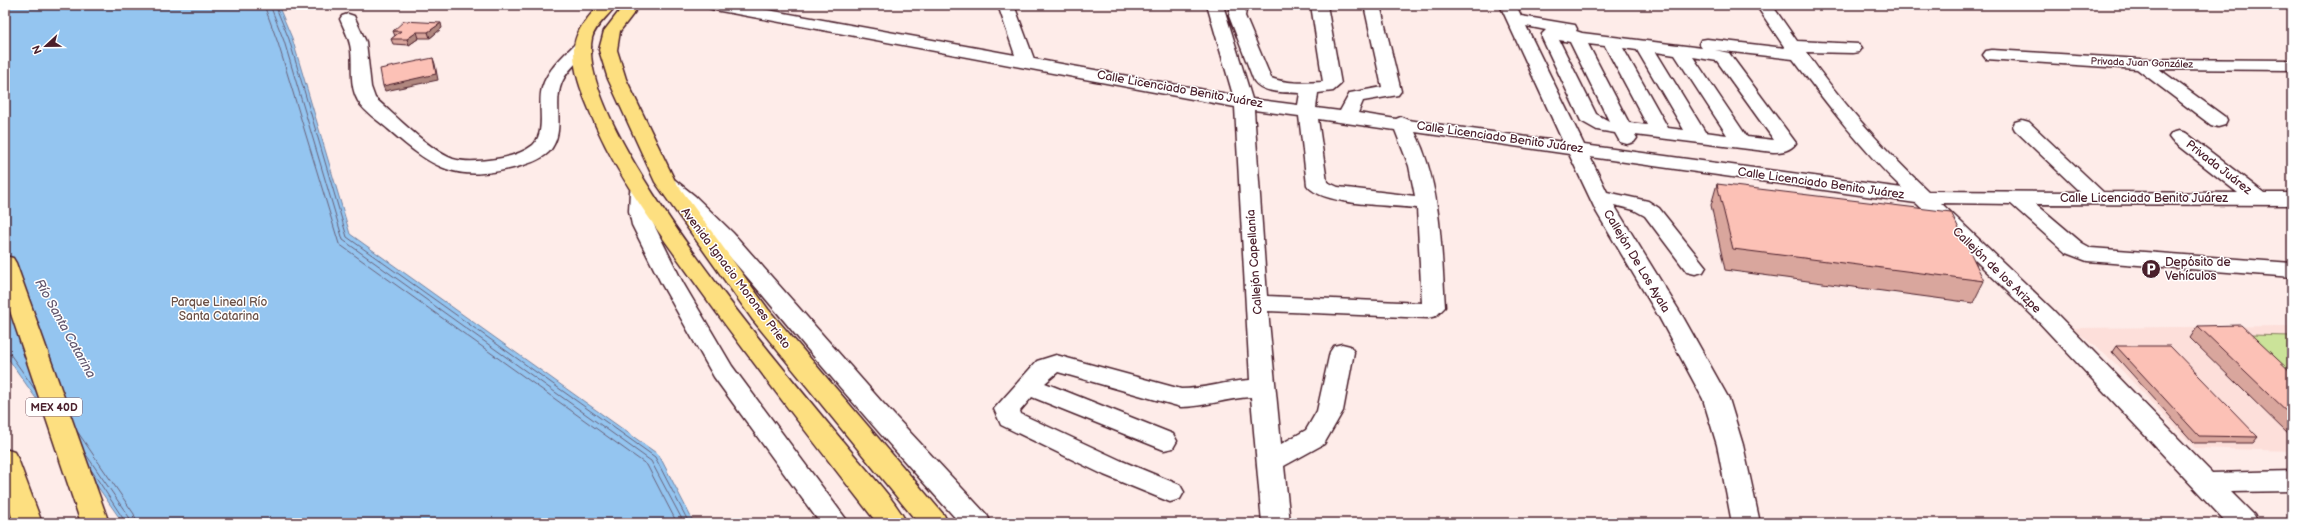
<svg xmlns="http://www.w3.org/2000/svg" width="2297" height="528" font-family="'Balsamiq Sans',sans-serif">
	<rect width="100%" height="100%" fill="#feece9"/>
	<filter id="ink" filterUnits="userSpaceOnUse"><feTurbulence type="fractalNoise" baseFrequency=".025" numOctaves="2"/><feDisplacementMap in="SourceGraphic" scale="8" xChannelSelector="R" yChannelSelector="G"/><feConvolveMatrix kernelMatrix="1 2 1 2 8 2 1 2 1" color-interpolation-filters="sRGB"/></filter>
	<g filter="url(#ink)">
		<polygon fill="#fddfda" points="2292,326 2292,451 2195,448 2113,361 2072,328"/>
		<polygon fill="#cbe399" stroke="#8a8162" points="2249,335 2292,336 2292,376"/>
		<polygon fill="#94c5f0" stroke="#7683a1" points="5,5 278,5 292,38 350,234 659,455 694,523 123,523 5,354"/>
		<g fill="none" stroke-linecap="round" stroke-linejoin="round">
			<g stroke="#68617a" stroke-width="1">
				<polyline points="264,5 278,43 339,244 647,465 677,523"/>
				<polyline points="270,5 284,41 343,240 651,461 684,523"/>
				<polyline points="275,5 289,39 347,237 655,457 689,523"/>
				<polyline points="5,352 10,354 36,391"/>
				<polyline points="77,431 134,514 137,523"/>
				<polyline points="85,453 129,517 131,523"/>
				<polyline points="92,471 126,523"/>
			</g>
			<defs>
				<g id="minor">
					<path d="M707,5H741L1015,55L998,5H1014L1034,59L1233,95L1207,5H1223L1252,99L1298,105L1300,93C1286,92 1263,94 1254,81L1229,16L1231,5H1247L1245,16L1271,78C1286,84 1306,83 1323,82L1311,5H1327L1341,84L1333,91L1318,93L1316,108L1340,111L1350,93L1382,87L1364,5H1380L1401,91L1398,95L1363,101L1358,113L1396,119L1401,117L1408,120L1563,142L1500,5H1516L1521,16L1575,25L1577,29L1576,31L1582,33L1702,48L1699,44L1701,40L1707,39L1785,48L1756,5H1772L1797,41L1859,44L1862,48L1859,52L1853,53L1806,52C1840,101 1884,149 1928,191L2080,192L2015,130L2013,126L2015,122L2022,120L2029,122L2103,192L2238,193L2172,141L2169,137L2172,133L2179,131L2186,133L2264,193H2292V205L2036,204L2082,243L2091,248L2292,263V277L2087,261L2066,253L2011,204L1941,203L2052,309L2212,473L2292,471V491L2231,492L2254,515L2258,523H2227L2036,319L1916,203L1590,157L1607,192L1648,201L1659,208L1706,267L1703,272L1695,274L1687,272L1645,216L1634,210L1614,205L1683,317L1729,399L1743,445L1760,523H1732L1717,445L1703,399L1659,317L1597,213L1569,154L1415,132C1442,187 1441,248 1445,307L1436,316L1428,318L1268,311L1281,444L1306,430L1317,411L1330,352L1334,346L1342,344L1350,346L1354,352L1343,411L1324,444L1284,466L1290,523H1262L1251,397C1227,398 1205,407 1181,407L1058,372L1045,383L1173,434L1177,441L1173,448L1164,450L1032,397L1020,411L1021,414L1122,461L1180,485L1184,492L1180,499L1170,502L1104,475L1001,425L994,409L1037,361L1056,355L1181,389C1205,389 1226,381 1250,380L1235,107L715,10L709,8ZM1526,26L1546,30L1542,34V38L1581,121L1597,130L1615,133L1620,142L1627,144L1634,142L1637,138L1635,135L1773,152C1782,152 1790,151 1796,143L1729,53L1715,50L1793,59C1827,104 1862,150 1902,188L1584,145ZM1559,40L1570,42L1609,121L1596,114ZM1588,44L1605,46L1647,125L1629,123ZM1623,48L1637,50L1684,130L1668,128ZM1656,52L1675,55L1727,135L1705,132ZM1693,57L1717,61L1774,140L1747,137ZM1254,110L1299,116L1307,185C1321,206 1392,205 1417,208L1422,303L1267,296ZM1318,119L1395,130L1409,166L1415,196L1338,187L1327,182Z"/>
					<polygon points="2283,5 2292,5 2292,10 2285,8"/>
					<path d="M348,14L354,16L366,42L371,87L375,98C395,115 429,150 453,159C466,163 483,161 496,159C509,157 523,153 533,145C547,131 537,105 542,88C547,70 563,56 576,43H588L591,47C582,59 568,68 562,82C552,105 567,131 549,152C541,160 528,164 517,167C455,183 434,169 388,129C379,121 364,112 358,101C349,85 353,67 351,50C350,39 344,29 340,19L342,16Z"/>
					<polygon points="1992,50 2141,59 2292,60 2292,70 2159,69 2225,117 2227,121 2225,125 2218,127 2211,125 2137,69 1986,59 1983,55 1986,51"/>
					<path d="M668,178L675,180L695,196L733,233L881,401L987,515L991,523H960C907,465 855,405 804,345C758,290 715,235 661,188L658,184L661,180Z"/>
					<polygon points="640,185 647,187 650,191 649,211 654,225 683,283 732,366 849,523 820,523 714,377 661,283 632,225 629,211 630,191 633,187"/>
				</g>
				<g id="major">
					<path d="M599,5H616C609,16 595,25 592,38C574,127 786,371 845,444C865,469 891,494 907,523H877C810,437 743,351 680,262C645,213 610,164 588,107C581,90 574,72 574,53C573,33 586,20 599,5Z"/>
					<polygon points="624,5 640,5 620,31 617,50 626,79 675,181 768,309 944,515 948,523 918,523 752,319 655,182 608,79 599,50 604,31"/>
				</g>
				<g id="highway">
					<polygon points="5,256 13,258 16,263 109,523 81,523 5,296"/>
					<polygon points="5,449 14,452 18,459 42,523 14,523 5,497"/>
				</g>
			</defs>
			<use href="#minor" stroke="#4a1f2b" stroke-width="3"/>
			<use href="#major" stroke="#4a1f2b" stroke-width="3"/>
			<use href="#highway" stroke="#4a1f2b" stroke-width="3"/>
			<use href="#minor" fill="#fff" fill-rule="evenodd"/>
			<use href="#major" fill="#fddf80" fill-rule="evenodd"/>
			<use href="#highway" fill="#fddf80" fill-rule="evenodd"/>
		</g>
		<g fill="#d9a69d" stroke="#4a1f2b">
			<polygon points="442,28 430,38 419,38 409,45 393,44 391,39 395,36 393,31"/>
			<polygon points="1717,184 1984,281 1973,303 1725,270 1711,205"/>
			<polygon points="2198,326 2292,373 2292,438 2190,338"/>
			<polygon points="2116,346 2258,437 2253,443 2194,443 2112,352"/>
		</g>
		<g fill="#b0877f" stroke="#4a1f2b">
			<polygon points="441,23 442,28 430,38 428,32"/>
			<polygon points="417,32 419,38 409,45 407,39"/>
			<polygon points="433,58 435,64 438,80 385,91 383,86"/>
		</g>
		<g fill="#fcc1b6" stroke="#4a1f2b">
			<polygon points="404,21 441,23 428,32 417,32 407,39 391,39 401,31 393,31"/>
			<polygon points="433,58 436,74 383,86 380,69"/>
			<polygon points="1717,184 1951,212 1984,281 1733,249"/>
			<polygon points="2241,325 2292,373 2292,416 2198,326"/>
			<polygon points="2116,346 2170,346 2258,437 2199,436"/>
		</g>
	</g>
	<defs>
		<symbol id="parking-disc" viewBox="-11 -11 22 22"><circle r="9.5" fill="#4a1f2b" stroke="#fff"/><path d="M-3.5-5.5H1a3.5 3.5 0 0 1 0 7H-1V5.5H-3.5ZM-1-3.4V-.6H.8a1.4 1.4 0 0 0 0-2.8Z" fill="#fff"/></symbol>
	</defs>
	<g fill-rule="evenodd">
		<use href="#parking-disc" x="2140" y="258" width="22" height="22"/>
	</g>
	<g text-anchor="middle" stroke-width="3" stroke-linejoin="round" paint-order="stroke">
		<g font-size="10" fill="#4a1f2b" stroke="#fff">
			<text transform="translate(2142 62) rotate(2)" y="4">Privada Juan González</text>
		</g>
		<rect fill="#fff" stroke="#80626b" stroke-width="1" x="26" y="398" width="56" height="18" rx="3"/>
		<g font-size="11" font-weight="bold" fill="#4a1f2b">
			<text x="54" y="411">MEX 40D</text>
		</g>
		<g font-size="12" fill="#4a1f2b" stroke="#fff">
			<text transform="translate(1180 89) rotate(10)" y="4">Calle Licenciado Benito Juárez</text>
			<text transform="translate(1500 137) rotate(8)" y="4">Calle Licenciado Benito Juárez</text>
			<text transform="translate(2219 167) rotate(38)" y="4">Privada Juárez</text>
			<text transform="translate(1821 183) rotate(8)" y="4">Calle Licenciado Benito Juárez</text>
			<text x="2144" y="202">Calle Licenciado Benito Juárez</text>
			<text transform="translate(1637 261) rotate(59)" y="4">Callejón De Los Ayala</text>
			<text transform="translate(1254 262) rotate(-94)" y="4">Callejón Capellanía</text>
			<text transform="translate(1997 270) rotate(44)" y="4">Callejón de los Arizpe</text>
			<text transform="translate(736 278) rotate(53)" y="4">Avenida Ignacio Morones Prieto</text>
		</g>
		<g font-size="12" fill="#4a1f2b" stroke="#fff" text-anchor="start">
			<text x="2165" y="266">Depósito de<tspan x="2165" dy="14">Vehículos</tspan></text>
		</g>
		<g font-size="12" fill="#6a5046" stroke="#fff">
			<text x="219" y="306">Parque Lineal Río<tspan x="219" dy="14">Santa Catarina</tspan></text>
		</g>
		<g font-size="13" font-style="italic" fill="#645970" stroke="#fff">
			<text transform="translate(66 328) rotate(61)" y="5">Río Santa Catarina</text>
		</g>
	</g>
	<rect width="2297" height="528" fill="none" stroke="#fff" stroke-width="20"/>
	<rect x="10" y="10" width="2277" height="508" fill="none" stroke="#4a1f2b" stroke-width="1.5" filter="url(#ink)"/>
	<g transform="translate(46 46) rotate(248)" stroke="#ffffff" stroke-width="3" paint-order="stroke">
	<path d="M0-3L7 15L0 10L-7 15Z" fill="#4a1f2b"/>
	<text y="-6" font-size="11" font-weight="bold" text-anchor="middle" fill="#4a1f2b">N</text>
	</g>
</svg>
